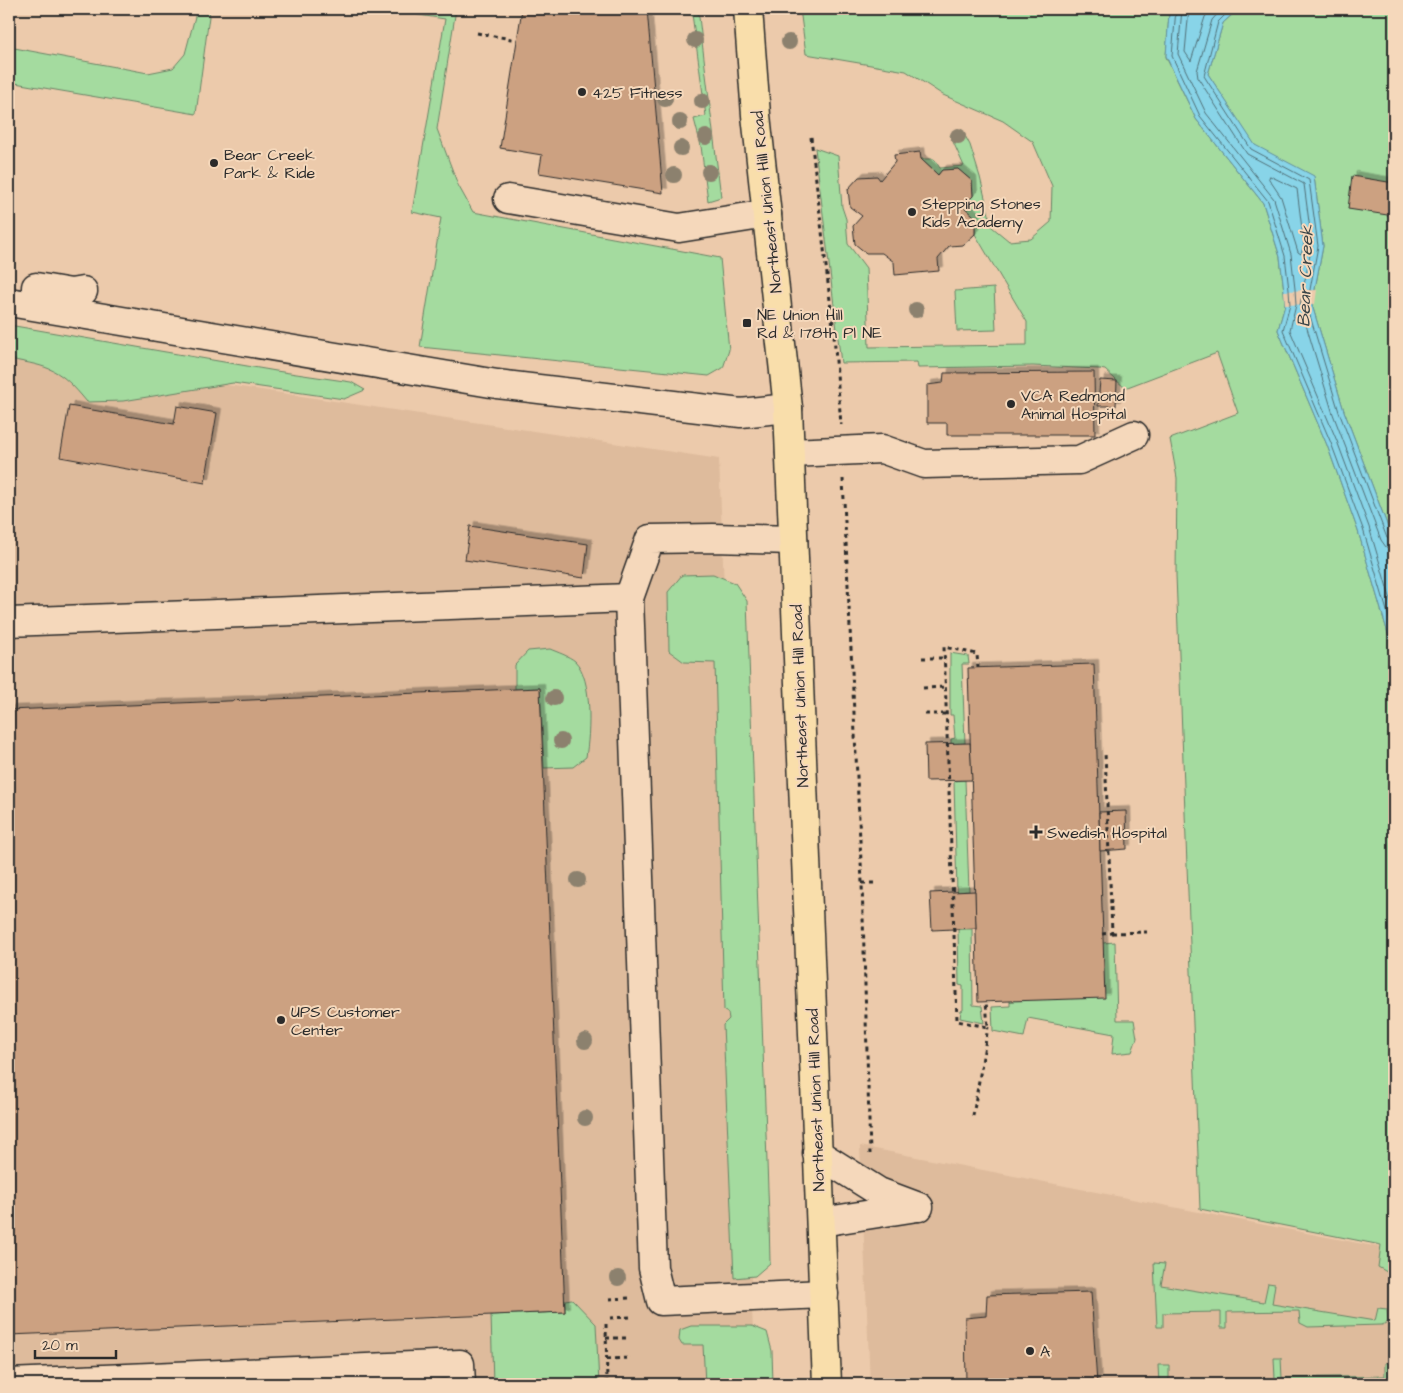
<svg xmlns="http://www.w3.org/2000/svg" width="1403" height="1393" font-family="'Architects Daughter',sans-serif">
	<defs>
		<filter id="shadow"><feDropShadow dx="4.5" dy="-4.5" stdDeviation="0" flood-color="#0004"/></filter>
	</defs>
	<rect width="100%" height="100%" fill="#eccaab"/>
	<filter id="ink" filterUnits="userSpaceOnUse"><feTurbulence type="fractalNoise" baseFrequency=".02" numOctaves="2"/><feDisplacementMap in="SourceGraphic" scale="10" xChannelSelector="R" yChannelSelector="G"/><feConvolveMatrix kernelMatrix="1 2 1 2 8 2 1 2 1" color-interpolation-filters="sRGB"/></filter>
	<g filter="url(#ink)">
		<g fill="#debb9c">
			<polygon points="9,352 719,459 755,1384 9,1384"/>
			<polygon points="860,1146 1394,1250 1394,1384 870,1384"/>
		</g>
		<g fill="#a4db9f" stroke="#688365">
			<polygon points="197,9 210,9 196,114 9,82 9,47 148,73 173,68 185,54"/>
			<polygon points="380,9 456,9 437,129 458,185 473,212 720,258 729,350 723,368 709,376 420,347 441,218 412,212 445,19"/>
			<polygon points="667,9 698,9 721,197 708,201 701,146 694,119 706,116 692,14 666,13"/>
			<polygon points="800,9 1172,9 1169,14 1166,57 1196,119 1263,203 1280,257 1284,291 1285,305 1278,330 1327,445 1358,531 1394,654 1394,1276 1378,1267 1381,1245 1200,1209 1176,575 1177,478 1170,439 1238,413 1217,353 1125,388 1105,370 1099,369 1033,366 918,368 917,362 841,363 815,148 838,156 842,207 846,219 848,244 866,268 869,347 1027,345 1027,322 975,234 975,217 963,206 973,196 972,181 958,169 942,170 938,175 921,159 934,159 940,168 964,166 950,135 962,130 970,145 980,177 992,227 1009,241 1031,239 1051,222 1052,186 1033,142 1003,121 943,95 906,71 806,54"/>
			<polygon points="1238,9 1394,9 1394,543 1344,411 1312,305 1323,246 1314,177 1255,146 1208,74 1223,23"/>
			<polygon points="994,288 996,330 957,331 955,291"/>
			<path d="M9,325L276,371L351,382L365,390L344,399L233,383L123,401L87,402C59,368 51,367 9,359Z"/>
			<polygon points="713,574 735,583 747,601 769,1218 770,1263 755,1276 734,1278 723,1025 729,1019 728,1013 724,1011 715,663 684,662 669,651 668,592 682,575"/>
			<path d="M550,649C557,652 569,656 575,661C593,679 590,733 586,757L573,767L544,768L540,688L515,689V665L528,651Z"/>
			<polygon points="950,653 968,656 969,664 962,664 965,743 951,744 951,739 955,738 953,715 950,715"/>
			<polygon points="965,780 969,891 957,892 954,781"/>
			<polygon points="958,929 972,929 973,1005 982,1006 984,1023 960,1018 961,1011 963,1010 963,986 959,985"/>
			<polygon points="1115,942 1117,1020 1134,1020 1137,1038 1132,1052 1112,1054 1114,1034 1028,1018 1024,1037 993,1031 992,1007 1010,1006 1010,1000 1103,943"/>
			<polygon points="1154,1263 1165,1264 1161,1285 1264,1302 1268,1283 1275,1284 1272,1304 1375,1321 1378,1308 1387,1309 1388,1322 1382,1325 1308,1327 1300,1323 1299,1311 1227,1312 1227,1328 1221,1328 1221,1312 1163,1313 1163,1327 1157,1327"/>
			<polygon points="572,1299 596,1324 599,1384 493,1384 491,1315 565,1312 565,1300"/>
			<polygon points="691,1326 752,1326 767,1332 772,1351 773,1384 705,1384 703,1345 682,1345 679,1340 680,1330"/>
			<polygon points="1274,1358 1281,1358 1282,1378 1385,1376 1385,1363 1393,1362 1393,1384 1387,1384 1386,1381 1360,1384 1159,1384 1158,1365 1169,1365 1169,1382 1275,1379"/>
		</g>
		<polygon fill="#88d4e8" stroke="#63909c" points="1172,9 1238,9 1223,23 1208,74 1255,145 1314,176 1323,246 1312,305 1344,411 1394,543 1394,654 1358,531 1327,445 1278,330 1285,305 1284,291 1280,257 1263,203 1196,119 1166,56 1169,13"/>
		<polygon fill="#eccaab" points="1317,290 1315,304 1285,305 1284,291"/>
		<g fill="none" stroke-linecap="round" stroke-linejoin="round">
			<g stroke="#506f77" stroke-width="1">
				<polyline points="1176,9 1172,56 1200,116 1268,201 1285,256 1289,290 1290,305 1283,330 1331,443 1363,529 1394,635"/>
				<polyline points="1182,9 1178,54 1206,113 1274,199 1291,254 1295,289 1296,305 1290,330 1337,441 1369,527 1394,611"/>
				<polyline points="1189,9 1185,52 1191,61 1205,17 1211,9"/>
				<polyline points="1222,9 1212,20 1197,71 1198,78 1247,154 1304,184 1312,245 1300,305 1333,414 1381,540 1386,547 1394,548"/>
				<polyline points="1231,9 1218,22 1204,76 1251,149 1309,180 1318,246 1307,306 1339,412 1387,538 1394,542"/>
				<polygon points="1270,176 1297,189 1304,245 1301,254 1298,252 1281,197 1269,179"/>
			</g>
		</g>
		<g fill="#cca181" stroke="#2b2b2b" filter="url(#shadow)">
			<polygon points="522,9 647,9 663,193 539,173 542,155 500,148"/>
			<polygon points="920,152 921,159 938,175 942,170 958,169 972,181 973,196 963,206 975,217 975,234 963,245 949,246 938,259 939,271 895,275 894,262 882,253 866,253 855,244 853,226 862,216 850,207 848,189 859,177 877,176 880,180 895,162 894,155"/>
			<polygon points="1352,176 1394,183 1394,216 1348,209"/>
			<polygon points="1094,372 1095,435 947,435 947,423 927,423 927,385 943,383 944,373"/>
			<polygon points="1100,380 1117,381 1116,406 1098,406"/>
			<polygon points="69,406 174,424 177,406 217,413 205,483 60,457"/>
			<polygon points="470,526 588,544 584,578 465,560"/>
			<polygon points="1094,664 1105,998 978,1002 968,668"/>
			<polygon points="540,688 565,1312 9,1335 9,710"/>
			<polygon points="970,743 972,780 926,781 925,744"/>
			<polygon points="1126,811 1127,849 1100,851 1099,812"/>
			<polygon points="975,891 976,928 932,930 930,893"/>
			<polygon points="1091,1292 1097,1384 966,1384 965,1318 986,1316 987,1295"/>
		</g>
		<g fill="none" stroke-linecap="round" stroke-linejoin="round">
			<defs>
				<g id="minor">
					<polyline points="508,199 679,228 767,214"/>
					<polyline points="36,287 71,293 83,291"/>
					<polyline points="9,302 497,384 741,413 788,408"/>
					<polyline points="790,453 882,449 924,464 1079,460 1134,435"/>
					<polyline points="629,598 650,539 713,538 793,540"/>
					<polyline points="9,622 629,598 653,1268 661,1301 824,1294"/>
					<polyline points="817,1153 879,1192 919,1207"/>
					<polyline points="821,1222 917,1207"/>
					<polyline points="9,1383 460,1364 461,1384"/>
				</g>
				<polyline id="major" points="748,9 756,115 788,408 827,1384"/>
			</defs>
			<use href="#minor" stroke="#2b2b2b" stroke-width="31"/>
			<use href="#major" stroke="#2b2b2b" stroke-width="31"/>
			<g stroke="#2b2b2b" stroke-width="3" stroke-dasharray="4 4" stroke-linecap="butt">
				<polyline points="477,33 517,40"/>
				<polyline points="811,137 834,335 841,425"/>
				<polyline points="843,479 862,883 870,1154"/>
				<polyline points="922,658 945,658"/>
				<polyline points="978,668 977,654 944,647 957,1021 988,1027 986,1001"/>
				<polyline points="923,688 946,687"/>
				<polyline points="925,714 947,714"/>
				<polyline points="862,883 877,883"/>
				<polyline points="1112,933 1147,932"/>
				<polyline points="1102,934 1112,933 1105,752"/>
				<polyline points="973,1116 988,1027"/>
				<polyline points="609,1299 630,1298"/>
				<polyline points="610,1318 631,1317"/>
				<polyline points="606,1324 607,1384"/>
				<polyline points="606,1338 630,1338"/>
				<polyline points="607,1359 631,1358"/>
			</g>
			<use href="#minor" stroke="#f5d8bb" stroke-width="28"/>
			<use href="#major" stroke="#f9deab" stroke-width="28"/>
		</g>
		<g fill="#8c816e">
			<circle cx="695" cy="40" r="8"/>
			<circle cx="789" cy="42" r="8"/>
			<circle cx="665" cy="99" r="8"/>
			<circle cx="702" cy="101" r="8"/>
			<circle cx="680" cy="122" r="8"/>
			<circle cx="958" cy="136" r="8"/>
			<circle cx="706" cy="137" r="8"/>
			<circle cx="681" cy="148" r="8"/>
			<circle cx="709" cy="172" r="8"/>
			<circle cx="674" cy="175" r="8"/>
			<circle cx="916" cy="310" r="8"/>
			<circle cx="554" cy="698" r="8"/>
			<circle cx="561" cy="741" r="8"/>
			<circle cx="578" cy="880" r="8"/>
			<circle cx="585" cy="1041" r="8"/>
			<circle cx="585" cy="1118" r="8"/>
			<circle cx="618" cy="1278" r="8"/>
		</g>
	</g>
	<g fill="#2b2b2b" stroke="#f5d8bb" stroke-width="2">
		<circle cx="582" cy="92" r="5"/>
		<circle cx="214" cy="163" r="5"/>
		<circle cx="912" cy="212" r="5"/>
		<rect x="742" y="318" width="10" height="10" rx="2.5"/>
		<circle cx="1011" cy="404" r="5"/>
		<path d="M1033.5 824.5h5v5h5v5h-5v5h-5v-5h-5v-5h5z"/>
		<circle cx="281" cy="1020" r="5"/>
		<circle cx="1030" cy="1351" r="5"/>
	</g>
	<g text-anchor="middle" stroke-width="4" stroke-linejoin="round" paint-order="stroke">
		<g font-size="16" fill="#2b2b2b" stroke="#f5d8bb" text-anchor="start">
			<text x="592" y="98">425 Fitness</text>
			<text x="224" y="160">Bear Creek<tspan x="224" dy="18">Park &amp; Ride</tspan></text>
			<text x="922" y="209">Stepping Stones<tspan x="922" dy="18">Kids Academy</tspan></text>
			<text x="757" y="320">NE Union Hill<tspan x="757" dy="18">Rd &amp; 178th Pl NE</tspan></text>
			<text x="1021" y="401">VCA Redmond<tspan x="1021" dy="18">Animal Hospital</tspan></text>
			<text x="1047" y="838">Swedish Hospital</text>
			<text x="291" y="1017">UPS Customer<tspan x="291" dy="18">Center</tspan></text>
			<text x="1040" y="1357">A</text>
		</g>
		<g font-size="16" fill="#2b2b2b" stroke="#f5d8bb">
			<text transform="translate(766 202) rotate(-96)" y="6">Northeast Union Hill Road</text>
			<text transform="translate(799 696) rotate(-92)" y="6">Northeast Union Hill Road</text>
			<text transform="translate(815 1100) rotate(-92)" y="6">Northeast Union Hill Road</text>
		</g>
		<g font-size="18" font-style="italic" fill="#394447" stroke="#f5d8bb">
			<text transform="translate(1305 276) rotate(-88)" y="6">Bear Creek</text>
		</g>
	</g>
	<rect width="1403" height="1393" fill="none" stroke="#f5d8bb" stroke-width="30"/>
	<rect x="15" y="15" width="1373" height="1363" fill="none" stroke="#2b2b2b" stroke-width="2" filter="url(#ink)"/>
	<path d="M35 1350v8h81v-8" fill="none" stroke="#2b2b2b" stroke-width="2.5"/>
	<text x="42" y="1350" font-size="15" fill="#2b2b2b" stroke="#f5d8bb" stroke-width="4" paint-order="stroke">20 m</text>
</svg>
